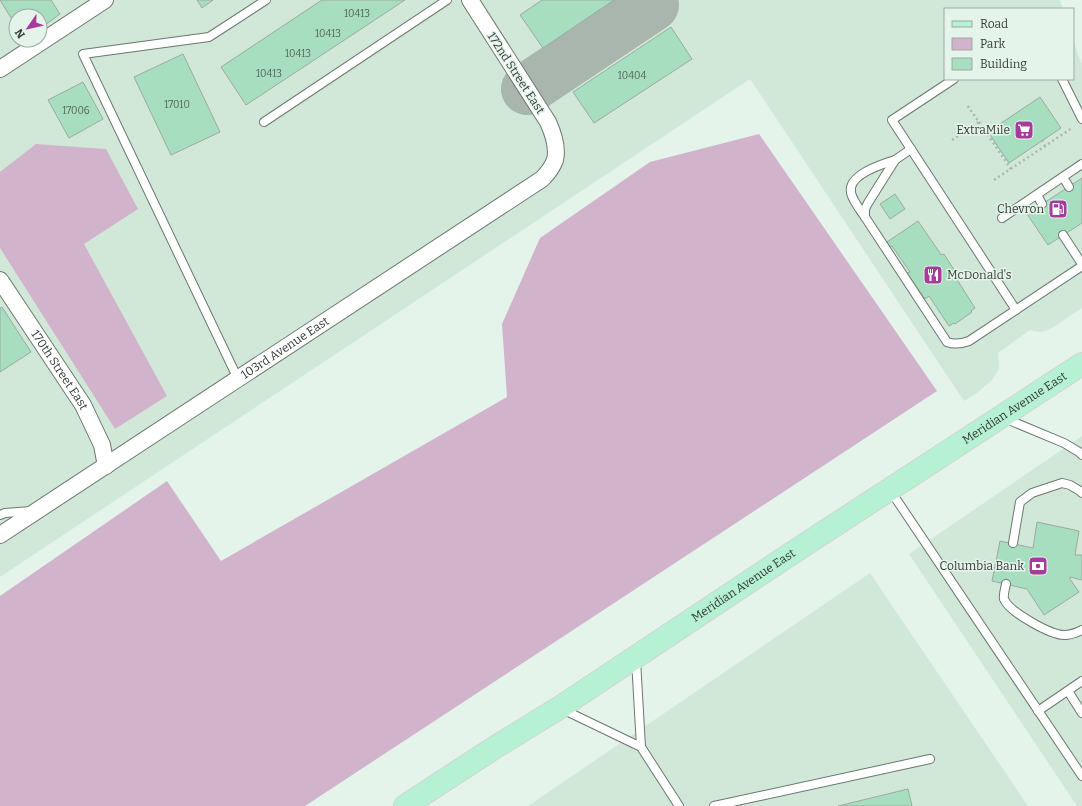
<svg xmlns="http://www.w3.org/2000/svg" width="1082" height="806" font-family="Bitter,serif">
	<rect width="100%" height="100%" fill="#e4f4ea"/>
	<g fill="#d1e8d9" fill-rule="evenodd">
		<path d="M0,0H1060L1063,9H945V79H1073V40L1082,65V308L1052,328L1045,331L1038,332L1030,330L998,353L999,369L992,380L977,393L964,401L750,79L0,577ZM16,16H40V40H16Z"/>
		<polygon points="1082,436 1082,806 1077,806 909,554"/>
		<polygon points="870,573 1028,806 528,806"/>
	</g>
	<g fill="#d1b4cb">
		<polygon points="759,134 937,391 305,806 0,806 0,596 167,481 221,561 507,397 502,324 540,238 650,162"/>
		<polygon points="36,144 106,149 138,209 84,244 167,396 115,429 0,248 0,172"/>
	</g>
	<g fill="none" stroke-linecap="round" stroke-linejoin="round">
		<polyline stroke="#a9b6ae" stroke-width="52" points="527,89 653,5"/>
	</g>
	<g fill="#a8dec0" stroke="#9baaa1">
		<polygon points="0,0 51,0 60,14 40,29 40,16 16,16 16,26"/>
		<polygon points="197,0 213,0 202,8"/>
		<polygon points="322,0 405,0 246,105 221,67"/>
		<polygon points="542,0 614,0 543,48 520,15"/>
		<polygon points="671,27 692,59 594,123 573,92"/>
		<polygon points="183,54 220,132 171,155 134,77"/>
		<polygon points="83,82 103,119 69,138 48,100"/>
		<polygon points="1040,97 1061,128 1009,163 988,132"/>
		<polygon points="1082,178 1082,223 1048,245 1027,214"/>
		<polygon points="895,194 905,209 890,219 880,204"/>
		<polygon points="918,221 940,253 941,255 944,254 958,276 956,278 975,308 971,311 972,312 955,324 954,323 949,326 929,296 925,299 907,273 910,272 892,246 890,247 887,242"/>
		<polygon points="2,307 31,352 0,372 0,308"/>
		<polygon points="1037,522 1079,531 1075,555 1082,555 1082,580 1070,577 1070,579 1079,592 1044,615 1027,589 992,581 1000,541 1033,548"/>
		<polygon points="908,789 912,806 838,806"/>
	</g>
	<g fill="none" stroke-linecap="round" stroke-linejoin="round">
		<defs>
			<g id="service">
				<polyline points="954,79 892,120 1016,310"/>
				<polyline points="1062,79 1082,119"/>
				<polyline points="264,122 447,0"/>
				<path d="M911,149L895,160L868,203L865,209V217L947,342C955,345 961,344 969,341L1082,266"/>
				<polyline points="1063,177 1069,187"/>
				<polyline points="1037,195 1042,204"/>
				<path d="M865,217C860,210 853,201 851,193C847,175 882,164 895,160"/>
				<polyline points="1002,218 1082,164"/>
				<polyline points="1063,235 1082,264"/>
				<polyline points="238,379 83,54 209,37 266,0"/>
				<polyline points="1004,418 1064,443 1079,452 1082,455"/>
				<polyline points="890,490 1082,776"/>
				<polyline points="0,515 5,513 31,511"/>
				<polyline points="1013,543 1020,502 1032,493 1062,483 1070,485 1080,491 1082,493"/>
				<path d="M1006,584C1005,589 1003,595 1004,599C1009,612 1051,635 1064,635C1071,635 1076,633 1082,630"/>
				<polyline points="636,660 641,747 679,806"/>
				<polyline points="1068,691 1082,713"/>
				<polyline points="562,709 641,747"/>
				<polyline points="1038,711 1082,681"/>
				<polyline points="714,806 930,759"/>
			</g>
			<g id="minor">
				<polyline points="0,69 105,0"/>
				<path id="s1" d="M0,280L83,405L102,445L106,466"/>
				<path id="s2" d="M0,535L542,179C547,174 552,168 555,160C558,148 553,133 548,122L470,0"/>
			</g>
			<g id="primary">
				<path id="s3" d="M405,806L497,746L559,708L783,559L1082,364"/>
			</g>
		</defs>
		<use href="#service" stroke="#6a786f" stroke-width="10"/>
		<use href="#minor" stroke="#6a786f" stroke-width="18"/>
		<use href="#primary" stroke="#d3d4d3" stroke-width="24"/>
		<g stroke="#abb8b0" stroke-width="2.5" stroke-dasharray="2 3" stroke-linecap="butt">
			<polyline points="979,122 1011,169"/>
			<polyline points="952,140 979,122 967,105"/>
			<polyline points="1042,140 1045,146"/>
			<polyline points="994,180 1072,128"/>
		</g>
		<use href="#service" stroke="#fff" stroke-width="8"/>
		<use href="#minor" stroke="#fff" stroke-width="16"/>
		<use href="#primary" stroke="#b5f1d2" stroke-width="22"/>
	</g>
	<defs>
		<symbol id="supermarket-square" viewBox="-11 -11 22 22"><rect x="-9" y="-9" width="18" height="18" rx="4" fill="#a73a9a" stroke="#e4f4ea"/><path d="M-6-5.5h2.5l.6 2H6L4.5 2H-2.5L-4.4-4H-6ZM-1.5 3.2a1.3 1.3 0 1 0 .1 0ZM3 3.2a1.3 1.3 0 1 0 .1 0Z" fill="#fff"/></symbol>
		<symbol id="fuel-square" viewBox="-11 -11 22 22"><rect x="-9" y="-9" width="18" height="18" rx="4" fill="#a73a9a" stroke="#e4f4ea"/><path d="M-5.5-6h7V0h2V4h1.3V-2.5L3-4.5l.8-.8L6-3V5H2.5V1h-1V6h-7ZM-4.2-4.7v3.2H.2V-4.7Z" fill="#fff"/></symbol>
		<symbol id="restaurant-square" viewBox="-11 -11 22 22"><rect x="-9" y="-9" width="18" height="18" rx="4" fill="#a73a9a" stroke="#e4f4ea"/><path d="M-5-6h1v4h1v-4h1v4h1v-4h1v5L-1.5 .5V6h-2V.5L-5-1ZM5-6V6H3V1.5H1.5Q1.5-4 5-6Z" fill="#fff"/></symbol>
		<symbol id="bank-square" viewBox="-11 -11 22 22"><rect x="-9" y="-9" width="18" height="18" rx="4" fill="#a73a9a" stroke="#e4f4ea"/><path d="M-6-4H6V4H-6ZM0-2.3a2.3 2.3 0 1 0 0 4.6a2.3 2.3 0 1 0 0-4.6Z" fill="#fff"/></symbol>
	</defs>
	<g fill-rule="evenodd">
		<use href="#supermarket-square" x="1013" y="119" width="22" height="22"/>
		<use href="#fuel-square" x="1047" y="198" width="22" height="22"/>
		<use href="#restaurant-square" x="922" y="264" width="22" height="22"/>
		<use href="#bank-square" x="1027" y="555" width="22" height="22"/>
	</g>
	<g text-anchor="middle" stroke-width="3" stroke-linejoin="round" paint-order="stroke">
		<g font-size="10" fill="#52645a">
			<text x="357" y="17">10413</text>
			<text x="328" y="37">10413</text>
			<text x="298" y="57">10413</text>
			<text x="269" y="77">10413</text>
			<text x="632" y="79">10404</text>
			<text x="177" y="108">17010</text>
			<text x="76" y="114">17006</text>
		</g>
		<g font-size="12" fill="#363c38" stroke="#e4f4ea">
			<text transform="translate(516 73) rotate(57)" y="4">172nd Street East</text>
			<text dy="4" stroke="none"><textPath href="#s2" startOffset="341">103rd Avenue East</textPath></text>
			<text dy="4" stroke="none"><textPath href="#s1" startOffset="108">170th Street East</textPath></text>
			<text dy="4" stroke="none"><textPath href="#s3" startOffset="728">Meridian Avenue East</textPath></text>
			<text dy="4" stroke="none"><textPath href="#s3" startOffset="404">Meridian Avenue East</textPath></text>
		</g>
		<g font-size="12" fill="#363c38" stroke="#e4f4ea" text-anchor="end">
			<text x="1010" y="134">ExtraMile</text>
			<text x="1044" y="213">Chevron</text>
			<text x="947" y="279" text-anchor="start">McDonald's</text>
			<text x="1024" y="570">Columbia Bank</text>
		</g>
	</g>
	<rect x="944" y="8" width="130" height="72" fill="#e4f4ea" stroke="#9eaaa3"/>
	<rect x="952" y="21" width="20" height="6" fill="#b5f1d2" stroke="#9eaaa3"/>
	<text x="980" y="28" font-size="12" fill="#363c38">Road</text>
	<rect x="952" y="38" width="20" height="12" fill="#d1b4cb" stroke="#9eaaa3"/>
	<text x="980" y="48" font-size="12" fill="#363c38">Park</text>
	<rect x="952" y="58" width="20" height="12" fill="#a8dec0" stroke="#9eaaa3"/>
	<text x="980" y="68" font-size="12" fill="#363c38">Building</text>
	<g transform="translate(28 28) rotate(236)"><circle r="19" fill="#e4f4ea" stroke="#9eaaa3"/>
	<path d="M0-3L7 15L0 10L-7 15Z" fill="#a73a9a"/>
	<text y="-6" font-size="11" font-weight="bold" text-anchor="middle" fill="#363c38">N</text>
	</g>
</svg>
